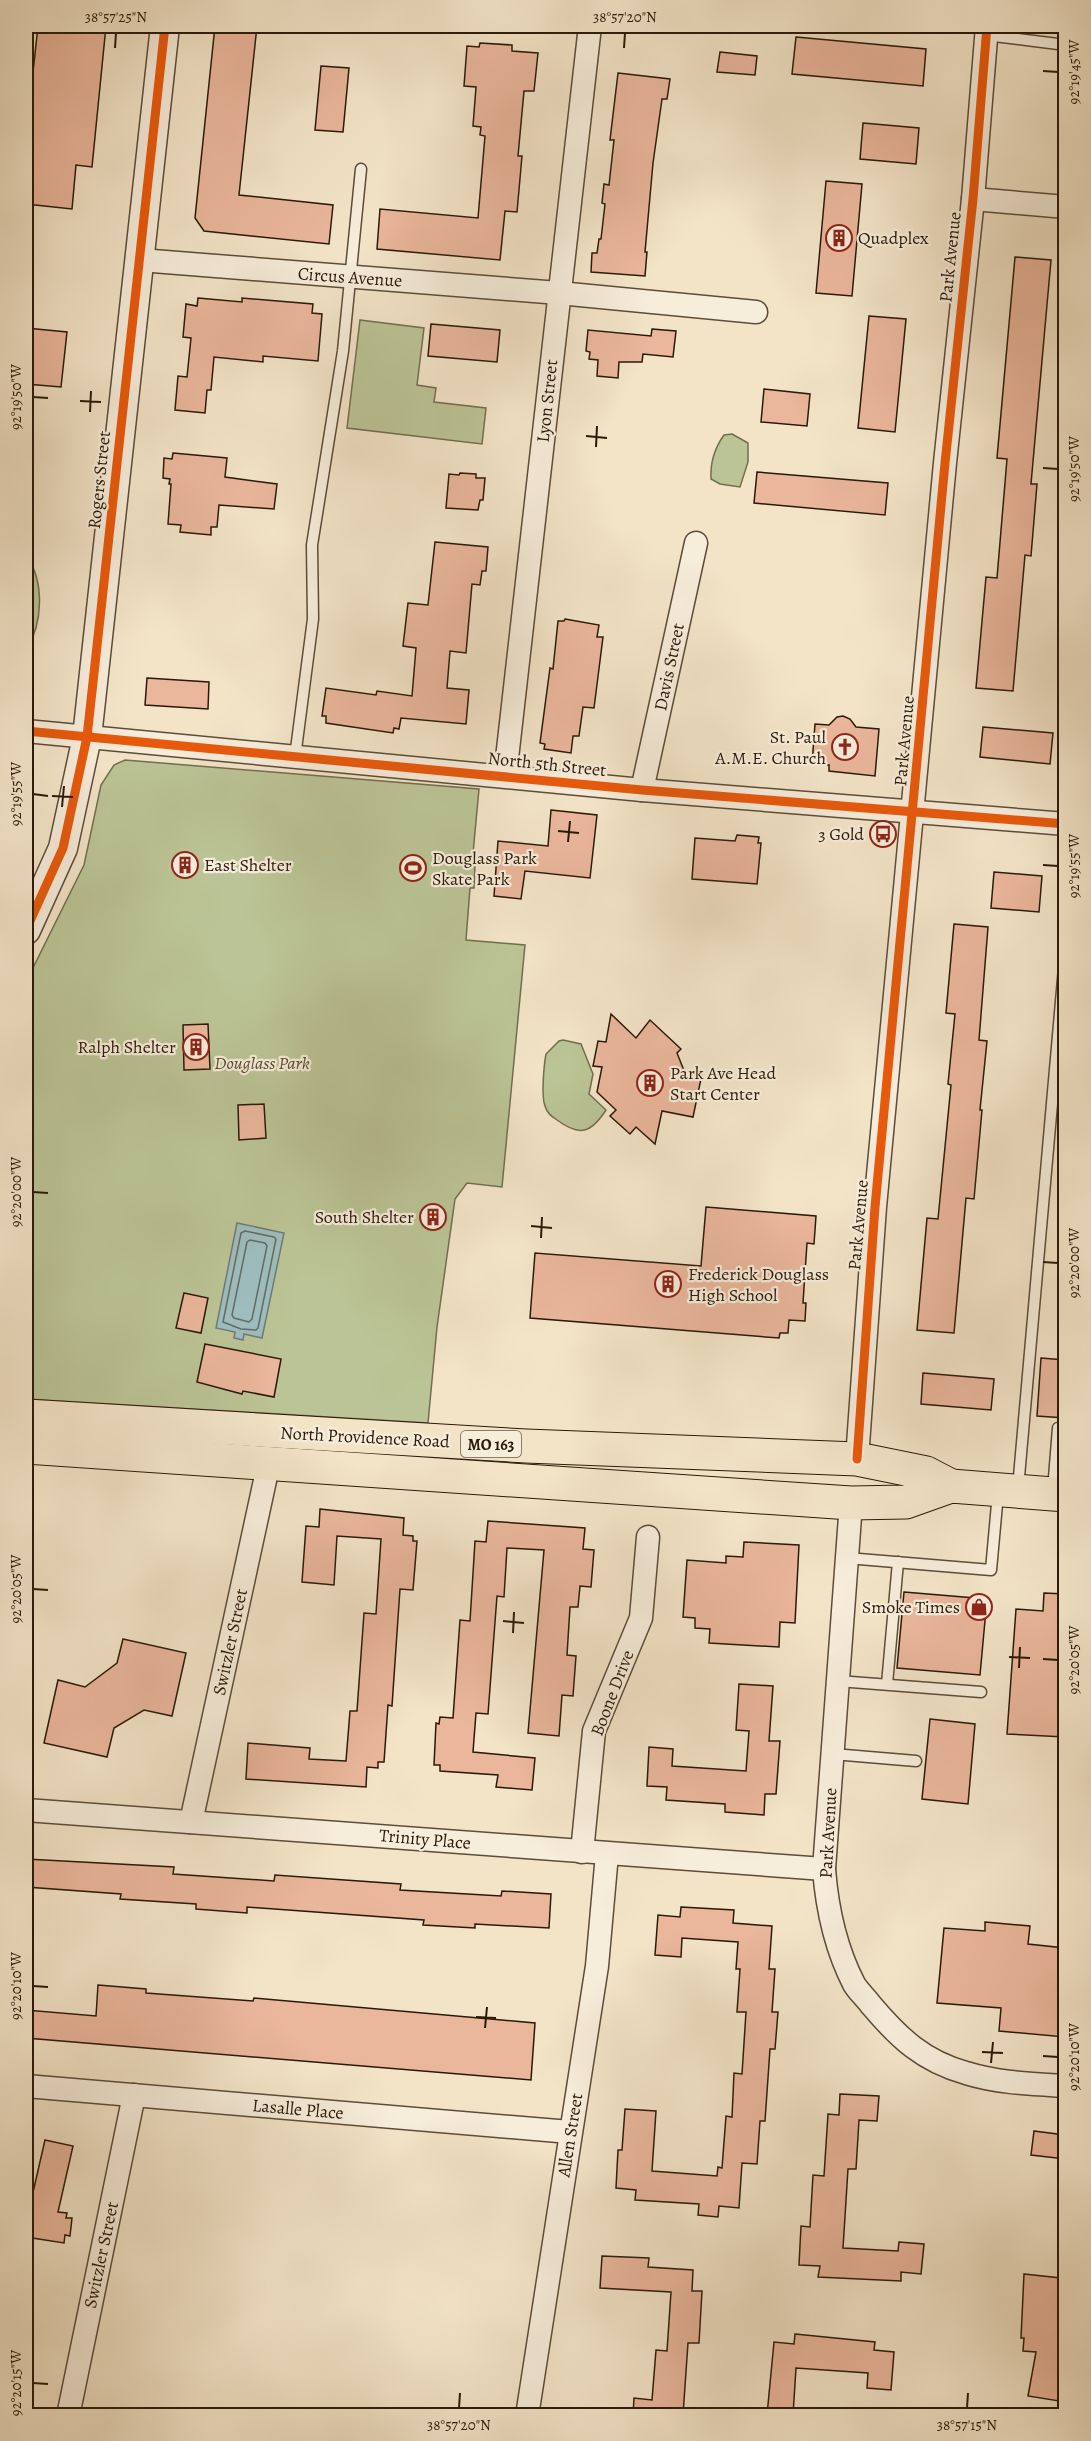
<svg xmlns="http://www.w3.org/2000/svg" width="1091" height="2441" font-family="Alegreya,serif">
	<rect width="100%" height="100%" fill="#f3e4c8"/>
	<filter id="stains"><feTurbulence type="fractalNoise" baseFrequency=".00333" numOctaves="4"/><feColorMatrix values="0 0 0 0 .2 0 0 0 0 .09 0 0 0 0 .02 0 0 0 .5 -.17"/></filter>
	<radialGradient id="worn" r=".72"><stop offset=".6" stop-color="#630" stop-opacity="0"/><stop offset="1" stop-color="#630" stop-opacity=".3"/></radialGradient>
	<g fill="#bbc496" stroke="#726e4f" stroke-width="1.5">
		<polygon points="360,320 424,328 417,385 436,388 434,402 486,408 482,444 347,428"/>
		<path d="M732,434L748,443V462L740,487L720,484L711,479C710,462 714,449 724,435Z"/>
		<path d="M26,555C45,582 43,623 26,651Z"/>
		<polygon points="125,760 479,789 472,864 475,865 474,888 470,888 466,940 525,945 502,1187 467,1183 455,1199 437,1327 428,1423 26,1399 26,982 84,865 101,785 114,765"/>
		<path d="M563,1040L581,1044L593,1074L589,1094L606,1110C591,1133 580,1137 557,1120C551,1116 547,1113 545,1106C541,1096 544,1065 546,1054L559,1041Z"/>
	</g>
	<polygon fill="#9ebdbe" stroke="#707b75" stroke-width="1.5" points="237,1223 284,1233 262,1338 244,1334 243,1340 234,1338 235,1332 216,1328"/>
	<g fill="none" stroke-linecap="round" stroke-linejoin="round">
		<g stroke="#646b63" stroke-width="1.5">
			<polygon points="245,1231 274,1237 276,1239 258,1328 256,1330 241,1329 223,1322 241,1233"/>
			<polygon points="250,1240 265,1243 267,1246 252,1319 249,1322 234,1318 232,1315 247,1242"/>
		</g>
	</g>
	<g fill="#eab69c" stroke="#2a1908" stroke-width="1.5">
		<polygon points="38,26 106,26 92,167 76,165 72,209 26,204 26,137"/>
		<polygon points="215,26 257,26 239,195 333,205 329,244 204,231 195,218"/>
		<polygon points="796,37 926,49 923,86 792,74"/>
		<polygon points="480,43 512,45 512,51 538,53 534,91 524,91 518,156 522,156 517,212 505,211 500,260 377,249 380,209 478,218 485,136 480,135 481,127 473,126 476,87 464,86 467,46 479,47"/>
		<polygon points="720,52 757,56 755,75 717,72"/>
		<polygon points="321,66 349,68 343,132 315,130"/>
		<polygon points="618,73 670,79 667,99 662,99 653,163 645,252 647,252 645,276 591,272 592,253 597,253 599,239 601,239 605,204 602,203 604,184 609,185 614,140 610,140"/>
		<polygon points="863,123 919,128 916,164 860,159"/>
		<polygon points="826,181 862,184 852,296 816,293"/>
		<polygon points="1015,257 1051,260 1031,484 1037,484 1031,556 1025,555 1013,691 976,688 986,577 997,578 1007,459 997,458"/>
		<polygon points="198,298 242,302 242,298 313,304 312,313 322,314 318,361 263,356 263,362 214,357 211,390 207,390 205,413 175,410 178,376 187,377 191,338 183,337 186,304 197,306"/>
		<polygon points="869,316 906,319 895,432 858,428"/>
		<polygon points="431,324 500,330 497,362 428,356"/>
		<polygon points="26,328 67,332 61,387 26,384"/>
		<polygon points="652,329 676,331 673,357 643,354 642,362 619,362 618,378 597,376 598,360 589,359 590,352 586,351 588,330 651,336"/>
		<polygon points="764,389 810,394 807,426 761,422"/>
		<polygon points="173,453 227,458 225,477 277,484 274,509 219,505 217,527 211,527 211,535 180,532 181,525 168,524 171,484 169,484 170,479 163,478 164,458 172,459"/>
		<polygon points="757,472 888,483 885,515 754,503"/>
		<polygon points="460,473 476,474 476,478 485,478 483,500 480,500 478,510 446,508 449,474 459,475"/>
		<polygon points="435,542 488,547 486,571 482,571 480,585 472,584 466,653 450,651 447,688 469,690 466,724 401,718 399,729 394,728 393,733 326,723 326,716 322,716 326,688 376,695 377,691 412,696 416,648 403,646 408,603 428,605"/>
		<polygon points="565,619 599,625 597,637 603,637 594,708 583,707 579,736 573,736 571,753 544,749 545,744 540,743 550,668 553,669 558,621 564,621"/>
		<polygon points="147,678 209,682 208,709 145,705"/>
		<polygon points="843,716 850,719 856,727 879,729 875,776 829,771 829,765 812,764 815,724 829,725 837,717"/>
		<polygon points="983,727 1053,733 1050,764 980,757"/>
		<polygon points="551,810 597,815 590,878 525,871 521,899 494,896 498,841 548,846"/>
		<polygon points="737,835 759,837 758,843 761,843 757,884 692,879 695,838 735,841"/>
		<polygon points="994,872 1042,876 1039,912 991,908"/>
		<polygon points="954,924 988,927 979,1040 987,1041 980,1110 982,1110 974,1199 966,1198 954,1333 917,1330 927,1218 938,1219 951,1085 948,1084 955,1014 946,1013"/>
		<polygon points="611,1014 636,1038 650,1020 681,1049 677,1053 685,1073 702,1074 693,1117 662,1111 655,1144 636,1127 630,1134 610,1116 616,1110 597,1092 602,1067 593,1066 598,1041 606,1042"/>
		<polygon points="208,1024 210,1069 184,1070 183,1025"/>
		<polygon points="264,1104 266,1138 239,1140 238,1105"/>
		<polygon points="706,1207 816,1216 814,1244 807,1243 803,1303 806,1303 805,1321 789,1320 788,1333 780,1333 779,1338 530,1318 535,1253 701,1266"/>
		<polygon points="184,1293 208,1298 201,1333 176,1328"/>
		<polygon points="205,1344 281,1359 274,1397 243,1391 242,1394 197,1382"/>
		<polygon points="1041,1358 1065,1360 1065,1418 1037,1416"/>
		<polygon points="923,1373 994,1379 991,1410 921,1404"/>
		<polygon points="320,1509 404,1518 403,1535 413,1536 413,1541 417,1541 413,1590 400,1589 392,1706 388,1705 384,1762 378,1762 378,1768 367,1767 366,1787 246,1779 248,1743 310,1748 309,1759 346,1761 350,1711 357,1711 364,1613 376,1614 381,1539 337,1536 334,1585 302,1582 306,1526 319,1527"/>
		<polygon points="488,1521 585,1528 583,1549 594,1550 591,1587 580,1586 578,1607 570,1607 567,1655 576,1656 573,1696 562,1695 559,1736 528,1733 544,1550 507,1548 504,1597 497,1596 488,1714 476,1713 473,1752 535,1758 532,1790 496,1787 498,1775 440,1771 440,1765 434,1765 436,1723 439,1724 440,1717 453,1718 460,1620 470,1621 475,1541 486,1542"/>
		<polygon points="744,1542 799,1545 795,1623 780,1622 779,1647 709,1643 710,1629 695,1628 695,1618 683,1617 687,1560 726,1563 726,1556 743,1557"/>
		<polygon points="904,1592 987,1599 980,1675 897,1668"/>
		<polygon points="1044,1593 1065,1594 1065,1737 1007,1734 1016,1609 1043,1611"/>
		<polygon points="123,1639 186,1653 172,1716 144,1710 114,1728 107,1757 44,1743 58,1680 85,1687 117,1663"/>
		<polygon points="739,1684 773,1686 769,1741 780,1741 776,1794 765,1794 764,1815 725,1812 725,1804 666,1800 667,1787 647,1786 649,1747 673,1749 672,1766 746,1771 749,1731 736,1730"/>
		<polygon points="930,1719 975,1724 968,1804 922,1799"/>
		<polygon points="26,1859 174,1867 173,1874 274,1881 275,1875 401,1884 400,1890 501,1896 502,1891 551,1894 549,1928 475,1924 475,1928 423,1925 424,1920 247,1907 247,1913 196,1909 196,1904 120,1899 121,1894 26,1887"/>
		<polygon points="681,1907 734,1910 733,1923 772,1926 769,1969 775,1969 772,2012 778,2012 775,2049 770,2049 765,2121 760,2121 757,2164 742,2163 739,2208 719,2206 718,2217 698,2215 699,2204 635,2200 636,2190 616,2188 618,2150 622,2150 625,2109 656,2111 652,2171 717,2176 718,2167 722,2168 726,2116 732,2117 734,2073 742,2074 746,2012 737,2012 740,1969 736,1969 738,1942 682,1938 681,1957 655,1955 658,1915 680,1917"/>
		<polygon points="985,1922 1030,1926 1028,1944 1065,1948 1065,2037 999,2031 1001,2008 937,2003 944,1928 985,1931"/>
		<polygon points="98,1985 146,1989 146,1993 253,2001 254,1998 535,2023 531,2080 26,2038 26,2010 96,2016"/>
		<polygon points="840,2094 879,2096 877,2121 859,2120 856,2169 848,2169 843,2248 898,2251 899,2242 924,2244 921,2274 901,2272 901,2281 818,2277 820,2266 799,2265 801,2226 810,2227 813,2175 824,2176 828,2114 839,2115"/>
		<polygon points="1034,2131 1065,2135 1065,2159 1031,2155"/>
		<polygon points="45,2140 73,2146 58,2212 67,2213 66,2218 72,2218 70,2236 65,2235 64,2243 26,2237 28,2214"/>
		<polygon points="602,2256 649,2258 648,2267 693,2270 692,2291 702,2291 699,2343 688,2343 683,2415 633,2415 634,2398 652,2400 656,2350 667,2351 671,2292 600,2288"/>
		<polygon points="1024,2274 1061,2278 1060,2287 1065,2287 1062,2323 1065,2323 1064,2372 1059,2401 1028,2396 1036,2352 1023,2351 1024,2338 1021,2338"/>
		<polygon points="795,2334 875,2342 874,2350 894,2352 891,2390 867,2388 868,2373 796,2368 793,2415 767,2415 774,2342 794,2344"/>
	</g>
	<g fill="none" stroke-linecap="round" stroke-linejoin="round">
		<defs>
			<g id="service">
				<polyline points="986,35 1066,45"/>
				<polyline points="295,757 313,619 312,545 343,351 361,169"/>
				<polyline points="1018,1488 1066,945"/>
				<polyline points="1053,1490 1058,1428 1066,1428"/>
				<polyline points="847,1558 991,1570 998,1493"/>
				<polyline points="838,1681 981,1692"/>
				<polyline points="887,1684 898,1562"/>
				<polyline points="833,1754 916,1761"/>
			</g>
			<g id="minor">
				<polyline points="973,199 1066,207"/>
				<polyline points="140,260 559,293 756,312"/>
				<polyline points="26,731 642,790 1066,824"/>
				<polyline points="505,776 590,26"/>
				<polyline points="642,790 696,543"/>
				<polyline points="857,1459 875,1207 945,463 973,199 987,26"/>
				<path d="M851,1503L824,1869C827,1908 836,1949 854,1984C858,1991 866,1998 871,2005C899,2038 923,2061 966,2073C998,2083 1032,2084 1066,2086"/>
				<polyline points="26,1810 824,1869"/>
				<polyline points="191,1822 269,1462"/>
				<polyline points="582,1852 594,1731 641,1618 648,1537"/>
				<polyline points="26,2086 570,2132"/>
				<polyline points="68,2416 134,2095"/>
				<polyline points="527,2416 597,1966 607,1854"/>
			</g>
			<polyline id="tertiary" points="26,930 63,848 87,737 165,26"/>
			<g id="primary">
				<polyline points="26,1416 526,1446 857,1459 926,1473 951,1486"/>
				<polyline points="26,1447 851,1503 906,1502 951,1486 1066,1495"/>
			</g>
		</defs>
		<use href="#service" stroke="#5c4c38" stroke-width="13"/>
		<use href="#minor" stroke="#5c4c38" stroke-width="25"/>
		<use href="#tertiary" stroke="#5c4c38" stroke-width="31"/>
		<use href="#primary" stroke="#2a1908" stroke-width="35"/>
		<use href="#service" stroke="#f7eddb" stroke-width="10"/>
		<use href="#minor" stroke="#f7eddb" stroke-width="22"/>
		<use href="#tertiary" stroke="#f7eddb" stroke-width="28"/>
		<use href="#primary" stroke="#f3e4c8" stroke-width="33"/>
		<defs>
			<g id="cycleway">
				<polyline points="26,731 642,790 1066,824"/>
				<polyline points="26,930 63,848 87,737 165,26"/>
				<polyline points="857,1459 875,1207 945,463 973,199 987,26"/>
			</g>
		</defs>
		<use href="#cycleway" stroke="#f7eddb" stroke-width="13"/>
		<use href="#cycleway" stroke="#e8590c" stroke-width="9"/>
	</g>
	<path fill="none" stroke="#2a1908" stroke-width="2" d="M115,48L116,33M624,48L625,33M1043,71L1058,72M33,397L48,398M80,401L101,402M90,412L91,391M586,436L607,438M596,447L597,426M1043,468L1058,469M33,794L48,796M52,796L73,797M62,807L64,786M558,831L579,833M568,842L570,821M1043,865L1058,866M33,1192L48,1193M531,1226L552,1228M541,1238L542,1217M1043,1262L1058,1263M33,1589L48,1590M503,1621L524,1623M513,1633L514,1612M1009,1657L1030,1658M1043,1659L1058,1660M1019,1668L1020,1647M33,1986L48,1987M476,2017L496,2018M485,2028L487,2007M982,2052L1003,2053M1043,2056L1058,2057M991,2063L993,2042M33,2383L48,2384M459,2408L460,2393M967,2408L968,2393"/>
	<defs>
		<symbol id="building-ring" viewBox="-11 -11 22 22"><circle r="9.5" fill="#f7eddb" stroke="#8f2418" stroke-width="1.5"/><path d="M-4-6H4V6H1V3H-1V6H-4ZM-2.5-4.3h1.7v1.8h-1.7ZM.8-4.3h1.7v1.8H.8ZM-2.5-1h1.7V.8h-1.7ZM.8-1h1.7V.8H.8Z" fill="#8f2418"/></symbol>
		<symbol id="church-ring" viewBox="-11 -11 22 22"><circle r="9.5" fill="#f7eddb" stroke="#8f2418" stroke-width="1.5"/><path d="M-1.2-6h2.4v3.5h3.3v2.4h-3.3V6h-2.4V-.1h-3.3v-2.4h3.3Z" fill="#8f2418"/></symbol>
		<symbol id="bus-ring" viewBox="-11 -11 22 22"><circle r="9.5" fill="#f7eddb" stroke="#8f2418" stroke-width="1.5"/><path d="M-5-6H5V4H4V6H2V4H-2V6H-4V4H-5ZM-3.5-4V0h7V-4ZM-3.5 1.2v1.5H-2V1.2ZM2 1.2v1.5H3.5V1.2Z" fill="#8f2418"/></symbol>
		<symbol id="stadium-ring" viewBox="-11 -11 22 22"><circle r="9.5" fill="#f7eddb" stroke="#8f2418" stroke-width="1.5"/><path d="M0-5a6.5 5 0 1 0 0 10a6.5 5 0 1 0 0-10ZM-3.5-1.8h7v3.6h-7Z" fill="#8f2418"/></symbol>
		<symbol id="shop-ring" viewBox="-11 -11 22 22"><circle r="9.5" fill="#f7eddb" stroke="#8f2418" stroke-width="1.5"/><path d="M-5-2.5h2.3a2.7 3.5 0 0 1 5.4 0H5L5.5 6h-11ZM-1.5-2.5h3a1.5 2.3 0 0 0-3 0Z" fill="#8f2418"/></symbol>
	</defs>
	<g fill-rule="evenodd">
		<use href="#building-ring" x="824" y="223" width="30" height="30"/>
		<use href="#church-ring" x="830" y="732" width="30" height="30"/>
		<use href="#bus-ring" x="868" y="819" width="30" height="30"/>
		<use href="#building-ring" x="170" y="850" width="30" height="30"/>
		<use href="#stadium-ring" x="398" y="853" width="30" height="30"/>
		<use href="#building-ring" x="181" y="1032" width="30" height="30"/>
		<use href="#building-ring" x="635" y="1068" width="30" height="30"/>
		<use href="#building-ring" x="418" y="1202" width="30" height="30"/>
		<use href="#building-ring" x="653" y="1269" width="30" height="30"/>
		<use href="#shop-ring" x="964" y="1592" width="30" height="30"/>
	</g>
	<g text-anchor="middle" stroke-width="4.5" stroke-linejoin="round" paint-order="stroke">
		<rect fill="#f7eddb" stroke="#685947" stroke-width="1.5" x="461" y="1431" width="60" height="26" rx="4.5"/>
		<g font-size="16" font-weight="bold" fill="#2a1908">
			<text x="491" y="1450">MO 163</text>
		</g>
		<g font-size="18" fill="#2a1908" stroke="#f7eddb" text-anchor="start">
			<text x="858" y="244">Quadplex</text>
			<text x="826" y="743" text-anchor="end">St. Paul<tspan x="826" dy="21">A.M.E. Church</tspan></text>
			<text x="864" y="840" text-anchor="end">3 Gold</text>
			<text x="432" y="864">Douglass Park<tspan x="432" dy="21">Skate Park</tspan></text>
			<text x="204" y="871">East Shelter</text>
			<text x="176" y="1053" text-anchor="end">Ralph Shelter</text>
			<text x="670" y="1079">Park Ave Head<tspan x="670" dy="21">Start Center</tspan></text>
			<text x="414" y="1223" text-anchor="end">South Shelter</text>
			<text x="688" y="1280">Frederick Douglass<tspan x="688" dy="21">High School</tspan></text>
			<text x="960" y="1613" text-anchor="end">Smoke Times</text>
		</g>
		<g font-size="18" fill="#2a1908" stroke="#f7eddb">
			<text transform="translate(950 257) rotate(-84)" y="6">Park Avenue</text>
			<text transform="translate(350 277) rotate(4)" y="6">Circus Avenue</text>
			<text transform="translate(547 401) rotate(-84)" y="6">Lyon Street</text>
			<text transform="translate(99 480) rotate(-84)" y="6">Rogers Street</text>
			<text transform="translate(669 667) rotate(-78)" y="6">Davis Street</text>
			<text transform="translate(904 741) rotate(-85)" y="6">Park Avenue</text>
			<text transform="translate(547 764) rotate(6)" y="6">North 5th Street</text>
			<text transform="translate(858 1225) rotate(-85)" y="6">Park Avenue</text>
			<text transform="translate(365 1437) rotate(3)" y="6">North Providence Road</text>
			<text transform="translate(230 1642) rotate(-78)" y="6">Switzler Street</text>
			<text transform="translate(612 1693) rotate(-69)" y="6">Boone Drive</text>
			<text transform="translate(828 1833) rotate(-87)" y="6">Park Avenue</text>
			<text transform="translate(425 1839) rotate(5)" y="6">Trinity Place</text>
			<text transform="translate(298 2109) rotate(5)" y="6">Lasalle Place</text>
			<text transform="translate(570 2135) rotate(-81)" y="6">Allen Street</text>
			<text transform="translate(101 2255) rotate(-78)" y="6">Switzler Street</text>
		</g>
		<g font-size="18" font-style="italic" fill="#564c33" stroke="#f7eddb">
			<text x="262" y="1069">Douglass Park</text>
		</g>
	</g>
	<rect width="1091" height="2441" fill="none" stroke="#f3e4c8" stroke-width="66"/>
	<rect x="33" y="33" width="1025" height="2375" fill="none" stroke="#2a1908" stroke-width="2"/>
	<g font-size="15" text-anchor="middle" fill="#2a1908">
		<text x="116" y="22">38°57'25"N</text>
		<text x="625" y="22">38°57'20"N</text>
		<text transform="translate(1074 72) rotate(-90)" y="5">92°19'45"W</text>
		<text transform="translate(16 397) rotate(-90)" y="5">92°19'50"W</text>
		<text transform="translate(1074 469) rotate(-90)" y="5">92°19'50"W</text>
		<text transform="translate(16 794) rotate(-90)" y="5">92°19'55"W</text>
		<text transform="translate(1074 866) rotate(-90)" y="5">92°19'55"W</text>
		<text transform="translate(16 1192) rotate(-90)" y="5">92°20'00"W</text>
		<text transform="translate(1074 1263) rotate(-90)" y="5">92°20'00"W</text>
		<text transform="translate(16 1589) rotate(-90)" y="5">92°20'05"W</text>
		<text transform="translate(1074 1660) rotate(-90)" y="5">92°20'05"W</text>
		<text transform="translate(16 1986) rotate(-90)" y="5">92°20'10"W</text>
		<text transform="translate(1074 2057) rotate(-90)" y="5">92°20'10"W</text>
		<text transform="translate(16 2383) rotate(-90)" y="5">92°20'15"W</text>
		<text x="459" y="2430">38°57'20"N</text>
		<text x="967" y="2430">38°57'15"N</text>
	</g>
	<rect width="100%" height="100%" filter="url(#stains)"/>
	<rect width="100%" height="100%" fill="url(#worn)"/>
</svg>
